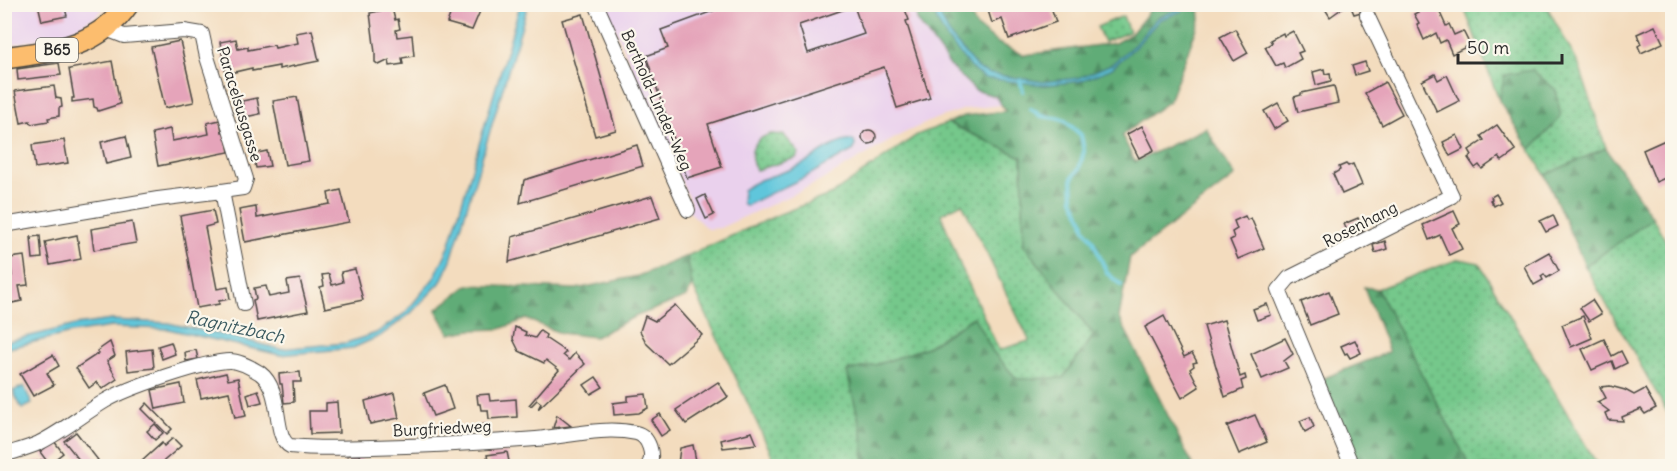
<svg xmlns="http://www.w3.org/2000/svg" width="1677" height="471" font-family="Delius,sans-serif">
	<defs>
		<pattern id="green-dots" width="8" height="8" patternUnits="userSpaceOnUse" patternTransform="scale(1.5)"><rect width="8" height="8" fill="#75c88b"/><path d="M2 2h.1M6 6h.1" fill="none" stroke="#60a372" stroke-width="1.8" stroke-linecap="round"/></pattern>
		<pattern id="forest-firs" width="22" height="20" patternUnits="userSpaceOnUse" patternTransform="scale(1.5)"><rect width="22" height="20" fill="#60ac77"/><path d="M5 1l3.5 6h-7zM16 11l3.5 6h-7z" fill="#4f8c62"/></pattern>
	</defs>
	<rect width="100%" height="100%" fill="#fbf7ec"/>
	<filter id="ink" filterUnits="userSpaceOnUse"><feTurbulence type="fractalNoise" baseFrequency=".0167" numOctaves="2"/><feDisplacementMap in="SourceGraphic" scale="12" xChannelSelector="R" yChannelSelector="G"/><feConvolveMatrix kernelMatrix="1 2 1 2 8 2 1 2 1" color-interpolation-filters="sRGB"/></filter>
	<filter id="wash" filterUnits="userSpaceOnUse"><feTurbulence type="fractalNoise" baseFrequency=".008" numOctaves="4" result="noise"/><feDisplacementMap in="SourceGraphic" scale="24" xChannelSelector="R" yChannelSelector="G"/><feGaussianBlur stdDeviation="1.35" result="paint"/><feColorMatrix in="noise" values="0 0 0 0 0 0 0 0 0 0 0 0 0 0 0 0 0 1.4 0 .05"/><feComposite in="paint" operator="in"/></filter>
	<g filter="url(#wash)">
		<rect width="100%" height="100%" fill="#f3dcbe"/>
		<g fill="#ead1ed">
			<polygon points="5,5 106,5 98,15 67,33 5,46"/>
			<polygon points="605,5 915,5 917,20 975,90 995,96 1002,105 965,109 935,119 902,134 817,183 720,228 707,229 688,210 691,204"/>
		</g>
		<g fill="url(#green-dots)" stroke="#507a5b" stroke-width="1.5" fill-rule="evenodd">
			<polygon points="1463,5 1546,5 1579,65 1606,148 1545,175 1530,150 1561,117 1532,71 1506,75 1499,100"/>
			<polygon points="1123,16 1129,32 1104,42 1097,27"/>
			<path d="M948,123L1022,157L1024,245L1094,335L1063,378L1017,379L993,352L973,317L927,347L879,364L847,371L862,433L865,466H777L692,284L687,256L780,214L832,194L917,135ZM962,203L1029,340V341L999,350L961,267L941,214Z"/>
			<path d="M771,134L784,135L799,153L796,158L756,170C746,152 754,139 771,134Z"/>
			<polygon points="1653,218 1672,252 1672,421 1585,266"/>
			<polygon points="1459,259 1479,263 1598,466 1470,466 1377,289"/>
		</g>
		<g fill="url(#forest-firs)" stroke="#466c51" stroke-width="1.5">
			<polygon points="915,5 933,5 937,21 975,72 1044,85 1080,81 1112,68 1137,45 1159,20 1182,11 1185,5 1199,5 1200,20 1169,101 1122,135 1135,162 1206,128 1235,176 1130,257 1119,317 1193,466 865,466 862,433 847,371 879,364 927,347 974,317 993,352 1017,379 1063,378 1094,335 1024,245 1022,157 948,123 964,116 1006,111 995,96 975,90 951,67 917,20"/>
			<polygon points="937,5 967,5 976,26 998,43 1024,55 1115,43 1131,34 1148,13 1151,5 1182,5 1180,9 1157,18 1135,44 1112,64 1079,78 1043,82 990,74 978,69 951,37 942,20"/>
			<polygon points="1532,70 1556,90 1561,117 1530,150 1499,100 1505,75"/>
			<polygon points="1606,148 1653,218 1585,266 1545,175"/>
			<polygon points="687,256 692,284 687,297 634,317 595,337 560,333 526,319 500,329 471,330 450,334 436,310 468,285 576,289 638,276"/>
			<polygon points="1364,287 1377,289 1470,466 1358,466 1322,379 1389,352"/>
		</g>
		<g fill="#5fc6db" stroke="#457883" stroke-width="1.5">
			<polygon points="520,5 528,5 451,260 440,283 410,314 380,336 353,348 280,355 168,329 111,327 71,333 5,349 5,342 76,325 112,320 168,323 241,339 280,349 346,343 376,333 405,313 434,278 449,247"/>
			<polygon points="933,5 937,5 942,20 951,37 978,69 990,74 1043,82 1079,78 1112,64 1135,44 1157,18 1180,9 1182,5 1185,5 1182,11 1159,20 1137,45 1112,68 1080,81 1044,85 985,78 975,72 947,39 937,21"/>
			<path d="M853,140L855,144L854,150C838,158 824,167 809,175C788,186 766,194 746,206L742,203L743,190C759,177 776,176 794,168C815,160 829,142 853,140Z"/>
			<polygon points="24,386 32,404 22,409 13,391"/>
		</g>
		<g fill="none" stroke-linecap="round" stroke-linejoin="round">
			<g stroke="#5fc6db" stroke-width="4">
				<polyline points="1020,80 1023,91"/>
				<polyline points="1031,109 1041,116 1063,119 1081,135 1084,151 1079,169 1072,178 1073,199 1083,220 1084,227 1092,239 1107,273 1121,285"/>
			</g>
		</g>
		<g id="blocks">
			<g fill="#e5a4ba" fill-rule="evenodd">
				<polygon points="38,4 64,4 67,16 42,21"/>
				<polygon points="454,4 483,4 472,30 447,23"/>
				<path d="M732,4H903L909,20L906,21L930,98L897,108L884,67L708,124L722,167L687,178L646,56L668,48L661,30ZM854,6L864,34L808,53L799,25Z"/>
				<polygon points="986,4 1050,4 1056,22 1009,39 1002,19 992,23"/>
				<polygon points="1322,4 1348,4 1330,17"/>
				<polygon points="1357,4 1361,12 1354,14 1351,7"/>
				<polygon points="1433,4 1436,4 1446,26 1449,24 1454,35 1463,31 1470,45 1452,54 1446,40 1440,43 1436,33 1424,40 1417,24 1419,23 1414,14"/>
				<polygon points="392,8 395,20 398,19 400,29 396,30 397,37 412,35 414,56 402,58 403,64 390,66 389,60 379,65 375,62 375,53 370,13"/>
				<polygon points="583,14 616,130 595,136 562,20"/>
				<polygon points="1655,26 1663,43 1641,53 1638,46 1641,44 1637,34"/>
				<polygon points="1235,29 1248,53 1234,61 1220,37"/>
				<polygon points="312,30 319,61 279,69 279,66 252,71 252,68 226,74 220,42 236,39 238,49 248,47 248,50 274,45 275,48 298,43 296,33"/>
				<polygon points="1293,31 1303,51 1298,53 1301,59 1285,68 1283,63 1276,66 1265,47 1272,43 1270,40 1283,33 1284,36"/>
				<polygon points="180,41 194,102 165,108 151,47"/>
				<polygon points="112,61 120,104 98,111 97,108 94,107 93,99 72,102 72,98 74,98 69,69"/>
				<polygon points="1365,62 1368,71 1355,75 1352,66"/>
				<polygon points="59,63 61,75 18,80 17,69"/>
				<polygon points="1324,69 1325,74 1330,73 1331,81 1316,85 1313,72"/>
				<polygon points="1435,74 1438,80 1447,75 1459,101 1437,112 1422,81"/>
				<polygon points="1385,82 1402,114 1382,125 1365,93"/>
				<polygon points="4,84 7,84 11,104 4,105"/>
				<polygon points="54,86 56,98 61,99 62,107 59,108 59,116 48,118 49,121 31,124 30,121 21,123 15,91"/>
				<polygon points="1334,86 1338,103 1298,112 1294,97 1301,95 1301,93"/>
				<polygon points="297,97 309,161 285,165 273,101"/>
				<polygon points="257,98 260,114 245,117 242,101"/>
				<polygon points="1278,103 1288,121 1274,129 1264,111"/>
				<polygon points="220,120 222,132 225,131 229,152 158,166 152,133 170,129 172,141 209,134 207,123"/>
				<polygon points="1497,125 1516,151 1502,161 1499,157 1482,169 1479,165 1475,168 1468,158 1472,155 1469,150 1484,140 1481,136"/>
				<polygon points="1142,126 1154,150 1139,158 1127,134"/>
				<circle cx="869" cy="137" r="7"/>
				<polygon points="1457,135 1464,149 1450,156 1443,142"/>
				<polygon points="126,136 131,158 106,164 101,142"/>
				<polygon points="1672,137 1672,165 1667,154 1672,168 1672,175 1656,182 1643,150"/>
				<polygon points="64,140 68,163 35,168 32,145"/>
				<polygon points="637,145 643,166 520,203 524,180"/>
				<polygon points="267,151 270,166 256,168 253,154"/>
				<polygon points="1346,164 1348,166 1353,164 1362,185 1342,194 1333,174 1340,170 1339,167"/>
				<polygon points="341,190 349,222 245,242 239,210 256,207 257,218 330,204 328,193"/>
				<polygon points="1496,194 1501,202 1494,206 1490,200 1492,199 1491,197"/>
				<polygon points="705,195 714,215 706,219 697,199"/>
				<polygon points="652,196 660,218 509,262 512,237"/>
				<polygon points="213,210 216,224 205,227 217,289 228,287 230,299 219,301 219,304 197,308 180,216"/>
				<polygon points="1454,211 1460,224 1452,228 1462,249 1449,255 1440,235 1429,240 1423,225"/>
				<polygon points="1553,215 1558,226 1546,232 1540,221"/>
				<polygon points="1245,216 1247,220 1251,218 1264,248 1238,259 1230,240 1234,238 1232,232 1237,229 1234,221"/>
				<polygon points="1358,218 1363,231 1350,237 1344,224"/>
				<polygon points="132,222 136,243 94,250 91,229"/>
				<polygon points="77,235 81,259 50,265 45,242"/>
				<polygon points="40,236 42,258 33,259 31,237"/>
				<polygon points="1385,241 1387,249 1375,253 1373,245"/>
				<polygon points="1549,252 1559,271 1547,278 1544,274 1541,276 1543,280 1534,285 1524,266"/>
				<polygon points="24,256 28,285 19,286 22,301 12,303 11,298 4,298 4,270 7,277 12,276 10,258"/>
				<polygon points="355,269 363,300 325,308 320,287 324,286 322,275 329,274 332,285 343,282 341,272"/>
				<polygon points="300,279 308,311 257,321 253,300 256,299 254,288 266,286 269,297 289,293 287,281"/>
				<polygon points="1329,291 1338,314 1310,325 1301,302"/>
				<polygon points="1592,300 1601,314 1589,321 1580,308"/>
				<polygon points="1267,304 1271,315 1257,320 1253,309"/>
				<polygon points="675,305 702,335 668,364 647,344 640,331 645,316 655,321"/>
				<polygon points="1164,316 1184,357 1192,353 1197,362 1193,363 1194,366 1190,369 1199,387 1182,398 1145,327"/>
				<polygon points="1583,316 1592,338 1571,347 1562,325"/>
				<polygon points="1224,320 1240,377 1245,375 1246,379 1241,381 1243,389 1225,397 1204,326"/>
				<polygon points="515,327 526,332 525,335 535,338 540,331 546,335 545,338 566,352 563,355 569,360 575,353 585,364 538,409 541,403 537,400 531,406 529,405 559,370 546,360 544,363 519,351 513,339"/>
				<polygon points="1285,338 1293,354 1284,361 1288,368 1262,379 1251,354"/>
				<polygon points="1604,339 1612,356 1621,351 1627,363 1615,369 1612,361 1592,370 1582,349"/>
				<polygon points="1355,340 1361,353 1350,358 1347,353 1345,354 1341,346"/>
				<polygon points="110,342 115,356 107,361 117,379 102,389 97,382 89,388 76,368 99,353 97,351"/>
				<polygon points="171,342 175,354 162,359 158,346"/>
				<polygon points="152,349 154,368 128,371 126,352"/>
				<polygon points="196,350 198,359 186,361 185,352"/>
				<polygon points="53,355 59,366 47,373 54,385 33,396 20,374"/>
				<polygon points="300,372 301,382 293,382 294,402 284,403 282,384 280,384 279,374"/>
				<polygon points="226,373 228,380 238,378 246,416 235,418 229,392 201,398 197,380"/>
				<polygon points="596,377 603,387 591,394 584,385"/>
				<polygon points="718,382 728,397 686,424 676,410"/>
				<polygon points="181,384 184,403 156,409 152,390"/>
				<polygon points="445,385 453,409 433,416 424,393"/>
				<polygon points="1610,386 1625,390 1634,395 1645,389 1656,408 1645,414 1641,409 1622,417 1623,421 1608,420 1605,413 1609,411 1597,402 1606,398 1600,387"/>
				<polygon points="258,390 262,402 250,405 247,394"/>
				<polygon points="394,393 399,418 370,424 365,401"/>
				<polygon points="489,394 490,401 516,399 517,417 489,419 488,410 481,410 480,404 478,404 477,395"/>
				<polygon points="646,394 648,408 639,413 614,415 613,403 628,401 628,396"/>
				<polygon points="337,402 339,433 310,434 309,411 326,411 326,403"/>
				<polygon points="147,403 172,429 167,434 142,409"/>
				<polygon points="660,414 670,430 661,436 651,420"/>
				<polygon points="557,415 571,426 553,428"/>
				<polygon points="1255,415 1267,442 1239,454 1227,426"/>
				<polygon points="1310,417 1314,427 1305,432 1300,421"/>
				<polygon points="155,424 163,433 155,440 147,431"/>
				<polygon points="487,424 491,434 481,435 480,425"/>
				<polygon points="76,432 98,460 90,466 84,466 64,441"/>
				<polygon points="752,432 757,444 723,448 721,440"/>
				<polygon points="173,438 181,446 158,466 145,466 141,462 162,443 164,446"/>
				<polygon points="54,441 63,453 49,464 40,452"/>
				<polygon points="693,445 697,466 678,464 680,448"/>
				<polygon points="507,452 510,466 489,466 487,455"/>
				<polygon points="347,455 360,455 364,466 341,466 350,463"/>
				<polygon points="41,460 45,466 27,466"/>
			</g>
		</g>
	</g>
	<g filter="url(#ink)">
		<use href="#blocks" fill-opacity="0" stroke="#494641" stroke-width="1.5"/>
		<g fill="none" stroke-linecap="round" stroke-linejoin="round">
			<defs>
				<g id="street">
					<polyline points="596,4 688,210"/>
					<polyline points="106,29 124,36 184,31 202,34 207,57 246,179 243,188 222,191 244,304"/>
					<polyline points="4,225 158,199 222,191"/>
					<path d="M4,455C16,451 28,448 39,443C63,431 82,415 105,401C127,388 205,361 230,361C240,361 252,368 260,373C284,391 272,437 290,446C316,449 345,448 372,447C427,446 481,443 536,439C569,436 603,426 636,433C649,436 655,456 648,466"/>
					<polyline points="1352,466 1279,290 1289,278 1452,196 1367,15"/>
				</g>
				<path id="primary" d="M4,58C53,51 98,48 128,4"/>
			</defs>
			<use href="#street" stroke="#494641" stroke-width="16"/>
			<use href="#primary" stroke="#494641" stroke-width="24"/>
			<use href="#street" stroke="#fff" stroke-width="14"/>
			<use href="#primary" stroke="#fcbd6e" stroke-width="21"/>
		</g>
	</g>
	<g text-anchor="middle" stroke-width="4.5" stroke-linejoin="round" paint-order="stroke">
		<rect fill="#fbf7ec" stroke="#696865" stroke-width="1.5" x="36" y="38" width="42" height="24" rx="4.5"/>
		<g font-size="15" font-weight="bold" fill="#2b2b2b">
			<text x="57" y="55">B65</text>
		</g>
		<g font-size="16" fill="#2b2b2b" stroke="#fbf7ec">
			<text transform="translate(657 100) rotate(66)" y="6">Berthold-Linder-Weg</text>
			<text transform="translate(240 104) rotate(73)" y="6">Paracelsusgasse</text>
			<text transform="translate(1360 224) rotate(-27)" y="6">Rosenhang</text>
			<text transform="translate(442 428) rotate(-3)" y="6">Burgfriedweg</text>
		</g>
		<g font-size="18" font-style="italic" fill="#3b5a60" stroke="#fbf7ec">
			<text transform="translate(235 327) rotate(12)" y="6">Ragnitzbach</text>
		</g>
	</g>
	<rect width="1677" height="471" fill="none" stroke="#fbf7ec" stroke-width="24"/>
	<path d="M1458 54v9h104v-9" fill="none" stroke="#2b2b2b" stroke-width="3"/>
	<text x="1467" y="54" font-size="18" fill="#2b2b2b" stroke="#fbf7ec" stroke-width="4.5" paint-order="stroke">50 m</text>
</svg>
